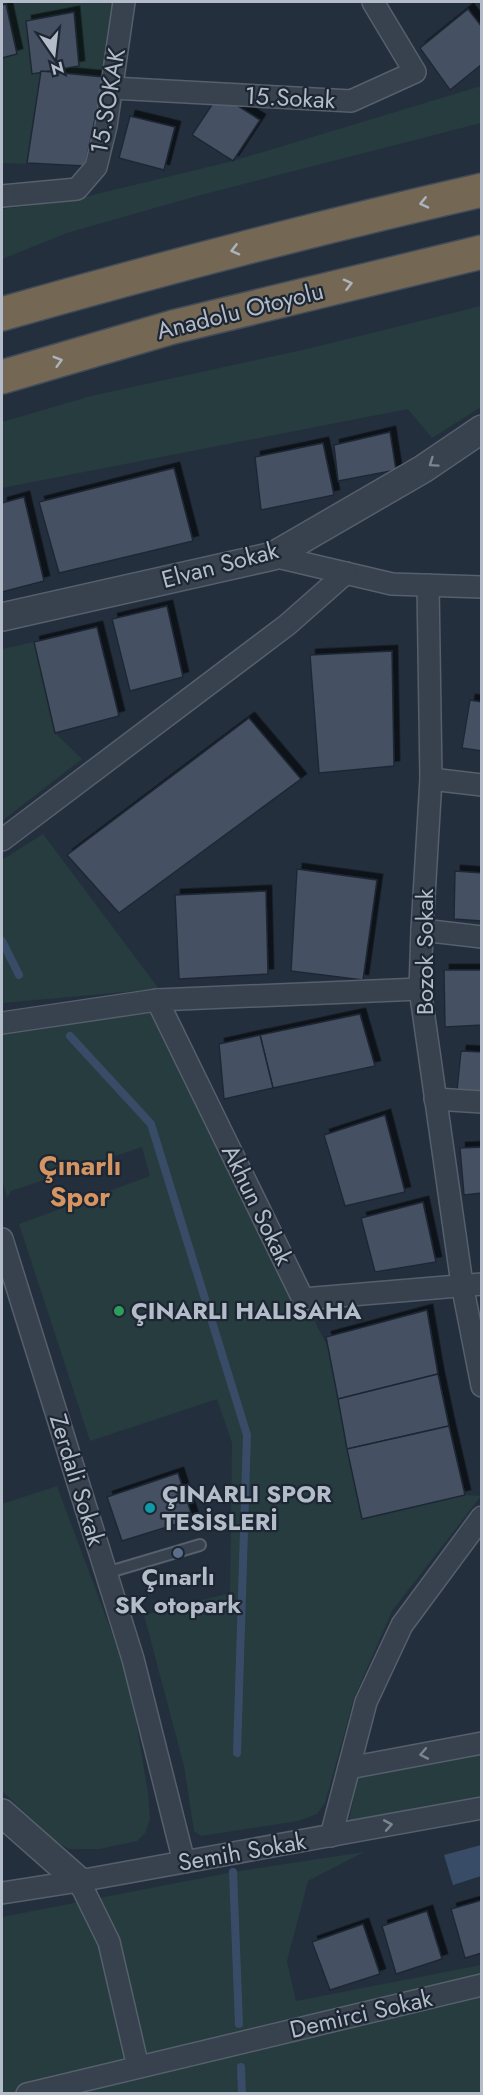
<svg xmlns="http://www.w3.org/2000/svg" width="483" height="2095" font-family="Jost,sans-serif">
	<defs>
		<filter id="shadow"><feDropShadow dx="5.5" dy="-5.5" stdDeviation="0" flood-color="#0009"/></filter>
	</defs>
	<rect width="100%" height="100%" fill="#242f3e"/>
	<g fill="#263c3f">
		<polygon points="2,2 116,2 106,70 85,166 2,163 2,58 16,54 5,4 2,5"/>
		<polygon points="481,86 481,123 197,196 67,233 2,259 2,209 68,201 233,161"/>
		<polygon points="481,306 481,407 432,438 408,409 2,488 2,422 91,396 311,348"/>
		<polygon points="34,642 55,733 82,759 2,821 2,649"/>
		<polygon points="43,834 159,989 2,1003 2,860"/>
		<polygon points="161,1009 303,1299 328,1347 361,1519 465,1495 481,1496 392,1611 354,1698 325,1803 317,1814 298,1821 201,1836 194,1831 184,1766 144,1615 230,1593 232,1443 217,1399 90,1441 19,1224 150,1176 142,1147 11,1191 7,1198 2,1178 2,1033"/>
		<polygon points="57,1486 129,1679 148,1793 150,1820 145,1833 137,1841 100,1849 69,1849 55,1841 2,1791 2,1504"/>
		<polygon points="481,1754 481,1796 349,1821 358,1776"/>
		<polygon points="364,1852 308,1881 287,1961 296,2001 481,1965 481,2093 2,2094 2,1917 233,1872"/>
	</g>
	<polygon fill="#394c67" points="481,1845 481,1876 453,1885 444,1855"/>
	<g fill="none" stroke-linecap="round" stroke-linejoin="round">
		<g stroke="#394c67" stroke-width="8">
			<polyline points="2,941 19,975"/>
			<polyline points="70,1036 151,1124 247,1435 237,1753"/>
			<polyline points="233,1872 239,2024"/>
			<polyline points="241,2067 242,2094"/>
		</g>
	</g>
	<g fill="#455162" stroke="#1f2835" stroke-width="1.5" filter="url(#shadow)">
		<polygon points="6,4 17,54 2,58 2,5"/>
		<polygon points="468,9 482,27 482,64 450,90 420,48"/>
		<polygon points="74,12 79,66 32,74 26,21"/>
		<polygon points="41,71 104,77 85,166 27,163"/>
		<polygon points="219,94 260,120 233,161 192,135"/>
		<polygon points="130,116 175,127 164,170 119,158"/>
		<polygon points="390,432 396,470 338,481 334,445"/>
		<polygon points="323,443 334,495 261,510 255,457"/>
		<polygon points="174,468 193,541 59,573 39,502"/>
		<polygon points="24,497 44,581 2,592 2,503"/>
		<polygon points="167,606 183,677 130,691 112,619"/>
		<polygon points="97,627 119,716 55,733 34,642"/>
		<polygon points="392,651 394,766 319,773 310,655"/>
		<polygon points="470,700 482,702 482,751 462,748"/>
		<polygon points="249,718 301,779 119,913 67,855"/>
		<polygon points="297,869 377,880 363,980 291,971"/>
		<polygon points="455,871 482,873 482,921 454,919"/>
		<polygon points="266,891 268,974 179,979 175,895"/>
		<polygon points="444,970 482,970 482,1025 445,1027"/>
		<polygon points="360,1014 375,1066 273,1088 260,1035"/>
		<polygon points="260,1035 273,1088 224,1099 219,1044"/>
		<polygon points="461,1051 482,1052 482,1093 457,1090"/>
		<polygon points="385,1115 405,1192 345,1206 324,1135"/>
		<polygon points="482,1147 482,1193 464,1195 460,1148"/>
		<polygon points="423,1202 436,1262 375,1272 361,1218"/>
		<polygon points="427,1310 438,1374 338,1399 326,1337"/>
		<polygon points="438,1374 449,1426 347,1449 338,1399"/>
		<polygon points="449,1426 465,1495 362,1519 347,1449"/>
		<polygon points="178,1473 193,1519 122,1541 107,1497"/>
		<polygon points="482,1900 482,1953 465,1958 451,1909"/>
		<polygon points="427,1911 442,1959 396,1974 382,1926"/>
		<polygon points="363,1924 380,1974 330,1990 312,1942"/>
	</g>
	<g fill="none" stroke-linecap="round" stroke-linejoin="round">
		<defs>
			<polyline id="service" points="106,1573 200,1545"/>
			<g id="minor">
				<polyline points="112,88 351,101 415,72 373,2"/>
				<polyline points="2,196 77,189 96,167 106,126 124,2"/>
				<polyline points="273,556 392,584 482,587"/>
				<polyline points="428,585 431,779 422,930 420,989 462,1284 482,1386"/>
				<polyline points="431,779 482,785"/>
				<polyline points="2,840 287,625 346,573"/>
				<polyline points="422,930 482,937"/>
				<polyline points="420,989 157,1000 303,1299 482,1284"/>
				<polyline points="2,1023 157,1000"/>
				<polyline points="435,1099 482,1102"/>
				<polyline points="2,1239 133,1659 184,1862"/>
				<polyline points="349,1768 482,1743"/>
				<polyline points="331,1836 366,1702 402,1625 482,1517"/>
				<polyline points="79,1881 109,1942 138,2067"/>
				<polyline points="2,1893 79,1881 482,1808"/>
				<polyline points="27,2094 482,1985"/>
			</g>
			<g id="tertiary">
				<polyline points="2,617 273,556 423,469 482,429"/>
				<polyline points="2,1813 79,1881"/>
			</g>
			<g id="motorway">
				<path d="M2,314C160,269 320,227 482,190"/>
				<polyline points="2,377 173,327 482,252"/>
			</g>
		</defs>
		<use href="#service" stroke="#565f6c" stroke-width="14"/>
		<use href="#minor" stroke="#565f6c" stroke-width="24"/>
		<use href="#tertiary" stroke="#565f6c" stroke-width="30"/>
		<use href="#motorway" stroke="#434c59" stroke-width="36"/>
		<use href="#service" stroke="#38414e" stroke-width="10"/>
		<use href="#minor" stroke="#38414e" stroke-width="21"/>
		<use href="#tertiary" stroke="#38414e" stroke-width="27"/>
		<use href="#motorway" stroke="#746855" stroke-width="33"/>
	</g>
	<defs><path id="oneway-chevron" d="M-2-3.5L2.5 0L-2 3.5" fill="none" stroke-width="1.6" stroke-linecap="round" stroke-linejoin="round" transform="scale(1.5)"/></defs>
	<g stroke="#aeb4bd">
		<use href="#oneway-chevron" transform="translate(424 203) rotate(167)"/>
		<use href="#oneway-chevron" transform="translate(235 250) rotate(166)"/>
		<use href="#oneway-chevron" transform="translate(348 284) rotate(-14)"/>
		<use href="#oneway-chevron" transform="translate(58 361) rotate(-16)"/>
	</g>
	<g stroke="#7c8592">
		<use href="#oneway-chevron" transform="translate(433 463) rotate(145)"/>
		<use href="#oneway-chevron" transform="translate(424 1754) rotate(169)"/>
		<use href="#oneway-chevron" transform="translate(388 1825) rotate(-10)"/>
	</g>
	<circle fill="#2e9e5b" stroke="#1d2633" stroke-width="2" cx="119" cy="1311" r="6"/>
	<circle fill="#0f9aa8" stroke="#1d2633" stroke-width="2" cx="150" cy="1508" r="6"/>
	<circle fill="#5c6f8a" stroke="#1d2633" stroke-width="2" cx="178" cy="1553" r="6"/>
	<g text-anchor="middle" stroke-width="4.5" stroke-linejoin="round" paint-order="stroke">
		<g font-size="24" fill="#b4bcc9" stroke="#1d2633">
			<text transform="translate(290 98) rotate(3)" y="8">15.Sokak</text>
			<text transform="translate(108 101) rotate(-80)" y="8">15.SOKAK</text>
			<text transform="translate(240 311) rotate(-14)" y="8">Anadolu Otoyolu</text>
			<text transform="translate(220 565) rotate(-15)" y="8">Elvan Sokak</text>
			<text transform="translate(425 952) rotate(-90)" y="8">Bozok Sokak</text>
			<text transform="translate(257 1205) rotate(64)" y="8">Akhun Sokak</text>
			<text transform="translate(77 1480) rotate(73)" y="8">Zerdali Sokak</text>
			<text transform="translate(242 1852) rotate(-10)" y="8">Semih Sokak</text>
			<text transform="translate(361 2014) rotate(-13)" y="8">Demirci Sokak</text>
		</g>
		<g font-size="24" font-weight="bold" fill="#b4bcc9" stroke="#1d2633" text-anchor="start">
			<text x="131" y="1319">ÇINARLI HALISAHA</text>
			<text x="162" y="1502">ÇINARLI SPOR<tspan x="162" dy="28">TESİSLERİ</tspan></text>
			<text x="178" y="1585" text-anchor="middle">Çınarlı<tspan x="178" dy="28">SK otopark</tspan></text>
		</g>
		<g font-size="27" font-weight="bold" fill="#d59563" stroke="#1d2633">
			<text x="80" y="1175">Çınarlı<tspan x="80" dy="31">Spor</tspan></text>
		</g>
	</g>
	<rect width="483" height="2095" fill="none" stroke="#b4bcc9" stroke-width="6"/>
	<g transform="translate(54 54) rotate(166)" stroke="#1d2633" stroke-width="4.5" paint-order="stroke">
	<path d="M0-4.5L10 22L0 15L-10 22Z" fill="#b4bcc9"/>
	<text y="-9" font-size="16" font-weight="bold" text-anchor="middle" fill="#b4bcc9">N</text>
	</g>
</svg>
